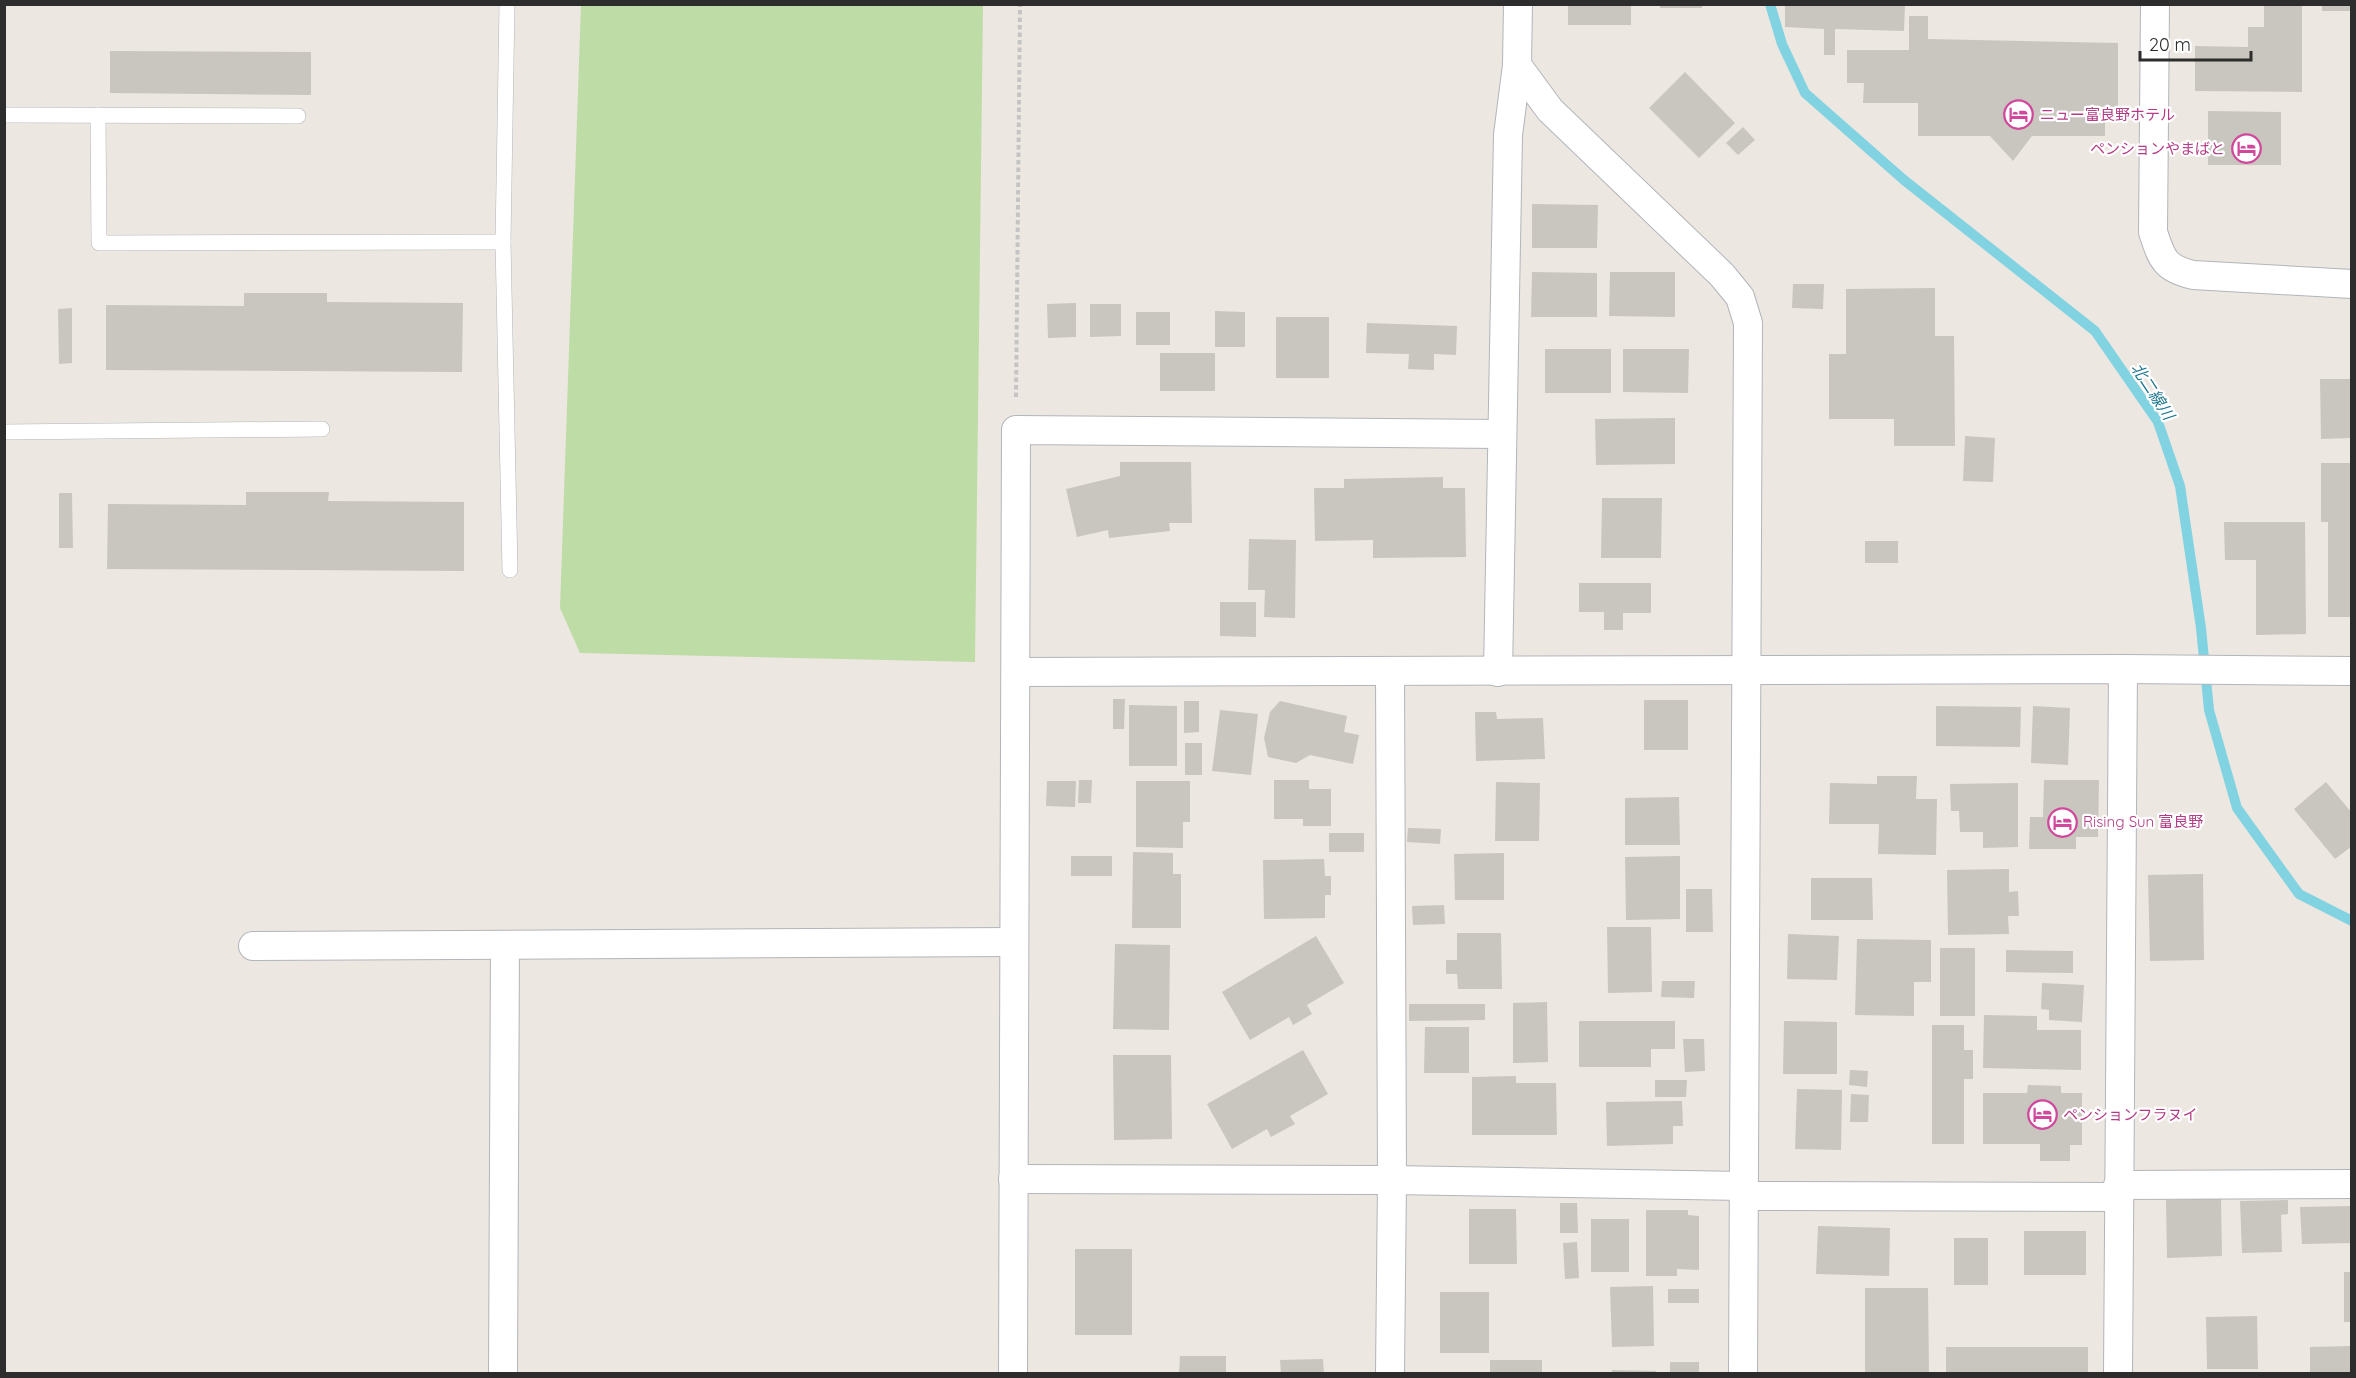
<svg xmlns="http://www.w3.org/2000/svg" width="2356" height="1378" font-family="Quicksand,'Noto Sans JP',sans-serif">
	<rect width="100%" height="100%" fill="#ede7e1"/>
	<polygon fill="#bedca5" points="581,5 983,5 975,662 580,653 560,608"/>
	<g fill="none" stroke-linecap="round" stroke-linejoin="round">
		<polyline stroke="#82d3e2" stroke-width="10" points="1770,4 1782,44 1805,93 1904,180 2095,331 2158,422 2180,486 2201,628 2209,710 2237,808 2299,894 2352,921"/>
	</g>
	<g fill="#c9c5bf">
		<rect x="1568" y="4" width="63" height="21"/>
		<polygon points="1785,4 1905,4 1904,31 1835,29 1835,55 1824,55 1824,29 1785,27"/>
		<polygon points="2264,4 2302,4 2302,92 2195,91 2195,46 2248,47 2248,27 2264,27"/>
		<rect x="2322" y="4" width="30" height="7"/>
		<rect x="1660" y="5" width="42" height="3"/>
		<polygon points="1909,16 1928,16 1928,39 2118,43 2118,110 2105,110 2105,136 2032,136 2013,161 1990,136 1918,136 1918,103 1863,103 1864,83 1847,83 1847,50 1909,50"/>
		<polygon points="110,51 311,52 311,95 110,93"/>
		<polygon points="1685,72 1735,123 1699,158 1649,108"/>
		<polygon points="2208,111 2281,112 2281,165 2208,165"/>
		<polygon points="1743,127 1755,140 1738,155 1726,143"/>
		<polygon points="1532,204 1598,205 1597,248 1532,248"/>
		<polygon points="1532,272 1597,273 1597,317 1531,317"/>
		<polygon points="1610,272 1675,272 1675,317 1609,316"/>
		<polygon points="1793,284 1824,284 1823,309 1792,308"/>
		<polygon points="1935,288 1935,336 1954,336 1955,446 1894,446 1894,419 1829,419 1829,354 1846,354 1846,289"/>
		<polygon points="244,293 327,293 327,302 463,303 462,372 106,370 106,305 244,306"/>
		<polygon points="1076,303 1076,337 1048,338 1047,304"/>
		<polygon points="1090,304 1121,304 1121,336 1090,337"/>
		<polygon points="72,308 72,363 59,364 58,309"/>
		<polygon points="1215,311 1245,312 1245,347 1215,347"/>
		<rect x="1136" y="312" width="34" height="33"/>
		<rect x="1276" y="317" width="53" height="61"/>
		<polygon points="1367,323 1457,326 1456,355 1434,354 1434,370 1408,369 1409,354 1366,353"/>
		<rect x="1545" y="349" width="66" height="44"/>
		<polygon points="1623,349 1689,349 1688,393 1623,392"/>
		<rect x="1160" y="353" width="55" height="38"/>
		<polygon points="2320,379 2352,379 2352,438 2321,439"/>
		<polygon points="1675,418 1675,464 1596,465 1595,419"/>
		<polygon points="1965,436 1995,438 1993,482 1963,481"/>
		<polygon points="1120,462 1191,462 1192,523 1169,523 1170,531 1109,538 1108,530 1077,537 1066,489 1120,476"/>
		<polygon points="2321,463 2352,463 2352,617 2328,617 2328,522 2321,522"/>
		<polygon points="1443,477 1443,488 1465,488 1466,557 1373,558 1373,540 1315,541 1314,488 1344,488 1344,479"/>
		<polygon points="246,492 329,492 328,501 464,502 464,571 107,569 108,504 246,505"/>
		<polygon points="59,493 72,493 73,548 59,548"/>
		<polygon points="1602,498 1662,498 1661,558 1601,558"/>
		<polygon points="2224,522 2305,522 2306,634 2256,635 2256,560 2225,560"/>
		<polygon points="1249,539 1296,540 1295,618 1264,617 1265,590 1248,590"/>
		<rect x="1865" y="541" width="33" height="22"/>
		<polygon points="1579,583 1651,583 1651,613 1623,613 1623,630 1604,630 1604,612 1579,612"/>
		<polygon points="1220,602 1256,602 1256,637 1220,636"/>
		<polygon points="1113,699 1125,699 1124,729 1113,729"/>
		<rect x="1644" y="700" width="44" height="50"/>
		<polygon points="1184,701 1199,701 1199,732 1184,733"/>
		<polygon points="1280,701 1347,716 1344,732 1359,735 1353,764 1310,755 1296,763 1268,757 1264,738 1270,712"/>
		<polygon points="1129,705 1177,706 1177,766 1129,766"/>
		<polygon points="1936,706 2021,707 2020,747 1936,746"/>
		<polygon points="2033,706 2070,708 2068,765 2031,763"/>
		<polygon points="1220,710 1258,714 1251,775 1212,771"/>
		<polygon points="1475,712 1496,712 1497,719 1543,718 1545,759 1476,761"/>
		<rect x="1185" y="743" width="17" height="32"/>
		<polygon points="1877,776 1917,776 1916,799 1937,799 1936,855 1878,854 1879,824 1829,824 1830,783 1877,784"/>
		<polygon points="1079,780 1092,780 1091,803 1078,803"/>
		<polygon points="1274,780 1309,780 1309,789 1331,789 1331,826 1303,826 1303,819 1274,819"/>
		<polygon points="2044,780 2099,780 2098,837 2076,837 2076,849 2029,849 2030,817 2043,817"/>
		<polygon points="1047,781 1076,781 1075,807 1046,806"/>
		<polygon points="1136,781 1190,781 1190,822 1183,822 1183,848 1136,847"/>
		<polygon points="1496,782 1540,783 1539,841 1495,841"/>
		<polygon points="2326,782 2352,813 2352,846 2335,859 2294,809"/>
		<polygon points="2018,783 2018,847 1983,848 1983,832 1960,832 1959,811 1951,811 1950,784"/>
		<polygon points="1679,797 1680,845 1625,845 1625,798"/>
		<polygon points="1408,828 1441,829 1440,844 1407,842"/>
		<rect x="1329" y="833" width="35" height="19"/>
		<polygon points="1133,852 1173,853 1173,874 1181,874 1181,928 1132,928"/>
		<polygon points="1504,853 1504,900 1455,900 1454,854"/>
		<rect x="1071" y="856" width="41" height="20"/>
		<polygon points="1680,856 1680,919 1626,920 1625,857"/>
		<polygon points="1324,859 1325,876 1331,876 1331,895 1325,895 1325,918 1264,919 1263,860"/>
		<polygon points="2009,869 2009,892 2018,891 2019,916 2008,916 2009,934 1948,935 1947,870"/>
		<polygon points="2203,874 2204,960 2150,961 2148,875"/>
		<polygon points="1811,878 1872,878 1873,920 1811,920"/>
		<polygon points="1686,889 1712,889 1713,932 1686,932"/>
		<polygon points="1444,905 1445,924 1413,925 1412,906"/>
		<polygon points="1607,927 1651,927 1652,992 1608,993"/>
		<polygon points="1457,933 1501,933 1502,989 1458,989 1457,974 1446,974 1446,960 1457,960"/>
		<polygon points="1788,934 1839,936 1837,980 1787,979"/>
		<polygon points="1316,936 1344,983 1307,1005 1312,1014 1293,1025 1289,1017 1250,1040 1222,992"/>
		<polygon points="1857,939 1931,940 1931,982 1914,982 1914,1016 1855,1015"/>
		<polygon points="1115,944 1170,945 1169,1030 1113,1029"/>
		<rect x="1940" y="948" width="35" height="68"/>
		<polygon points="2006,950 2073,951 2073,973 2006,972"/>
		<polygon points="1662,981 1695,981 1694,998 1661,997"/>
		<polygon points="2042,983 2084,985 2082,1022 2049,1020 2049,1010 2041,1009"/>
		<polygon points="1547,1002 1548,1062 1513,1063 1513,1003"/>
		<polygon points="1409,1004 1485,1004 1485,1020 1409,1021"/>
		<polygon points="1984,1015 2037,1016 2037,1030 2081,1030 2081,1070 1983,1068"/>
		<polygon points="1579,1021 1675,1021 1675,1049 1651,1049 1651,1067 1579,1067"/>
		<polygon points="1784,1021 1837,1022 1837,1074 1783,1074"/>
		<polygon points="1932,1025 1964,1025 1964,1050 1973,1050 1973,1079 1964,1079 1964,1144 1932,1144"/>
		<polygon points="1425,1027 1469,1027 1469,1073 1424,1073"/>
		<polygon points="1683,1039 1704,1039 1705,1071 1685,1072"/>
		<polygon points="1303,1050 1328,1094 1290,1116 1295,1124 1271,1137 1267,1129 1232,1149 1207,1104"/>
		<polygon points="1113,1055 1171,1055 1172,1139 1114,1140"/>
		<polygon points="1850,1070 1868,1071 1867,1087 1849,1085"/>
		<polygon points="1516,1076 1516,1083 1556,1083 1557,1135 1472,1135 1472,1077"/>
		<polygon points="1655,1080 1687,1080 1686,1097 1655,1097"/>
		<polygon points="2028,1085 2061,1086 2061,1093 2082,1093 2082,1145 2070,1145 2070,1161 2040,1161 2040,1144 1983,1144 1983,1093 2027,1093"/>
		<polygon points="1797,1089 1842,1090 1841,1150 1795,1149"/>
		<polygon points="1851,1094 1869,1095 1868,1122 1850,1122"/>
		<polygon points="1682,1101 1683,1126 1673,1126 1673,1144 1607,1146 1606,1102"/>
		<polygon points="2221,1198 2222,1256 2167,1258 2166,1200"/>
		<polygon points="2288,1200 2288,1214 2281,1215 2282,1252 2242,1253 2240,1201"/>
		<polygon points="1560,1203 1577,1203 1578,1233 1560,1233"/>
		<polygon points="2352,1206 2352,1243 2302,1244 2300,1207"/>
		<polygon points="1469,1209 1516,1209 1517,1264 1469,1264"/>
		<polygon points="1646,1210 1688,1210 1688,1215 1699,1216 1699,1270 1677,1269 1677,1276 1646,1276"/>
		<rect x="1591" y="1219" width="38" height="53"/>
		<polygon points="1818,1226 1890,1228 1889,1276 1816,1274"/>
		<rect x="2024" y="1231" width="62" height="44"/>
		<rect x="1954" y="1238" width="34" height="47"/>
		<polygon points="1577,1242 1579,1278 1565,1279 1563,1243"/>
		<rect x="1075" y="1249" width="57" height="86"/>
		<rect x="2344" y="1272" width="8" height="50"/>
		<polygon points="1653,1286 1654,1346 1612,1347 1610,1287"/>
		<polygon points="1865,1288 1928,1288 1929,1374 1865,1374"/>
		<rect x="1668" y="1289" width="31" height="14"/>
		<rect x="1440" y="1292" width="49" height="61"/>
		<polygon points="2257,1316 2258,1369 2207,1369 2206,1317"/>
		<polygon points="2352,1346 2352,1374 2310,1374 2310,1347"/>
		<rect x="1946" y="1347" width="142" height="27"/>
		<polygon points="1180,1356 1226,1356 1226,1374 1179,1374"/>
		<polygon points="1323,1359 1324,1374 1281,1374 1280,1360"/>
		<rect x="1490" y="1360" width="52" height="14"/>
		<rect x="1670" y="1362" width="29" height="12"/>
		<polygon points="1612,1370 1656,1371 1656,1374 1612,1374"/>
	</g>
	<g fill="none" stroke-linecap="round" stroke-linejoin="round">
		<defs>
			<g id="lane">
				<polyline points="507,4 503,242 510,570"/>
				<polyline points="4,115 298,116"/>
				<polyline points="98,115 99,243 503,242"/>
				<polyline points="4,432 322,429"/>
			</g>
			<g id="street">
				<path d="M2155,4L2153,232C2162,259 2164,268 2193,275L2352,284"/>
				<polyline points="1517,65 1550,110 1722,275 1740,297 1748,323 1743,1374"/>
				<polyline points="2123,669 2352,671"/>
				<polyline points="1017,672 2123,669 2118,1374"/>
				<polyline points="1498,672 1508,135 1517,65 1518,4"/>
				<polyline points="253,946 1014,942"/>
				<polyline points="1013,1179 1392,1180 1743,1186"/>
				<polyline points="2118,1185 2352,1184"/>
				<polyline points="1743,1196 2118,1197"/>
				<polyline points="503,1374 505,945"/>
				<polyline points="1013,1374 1016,430 1501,434"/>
				<polyline points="1390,1374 1392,1180 1390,671"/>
			</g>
		</defs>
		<use href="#lane" stroke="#b2b5bb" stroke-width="16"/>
		<use href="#street" stroke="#b2b5bb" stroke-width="30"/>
		<polyline stroke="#c4c4c4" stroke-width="4" stroke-dasharray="4.5 3" stroke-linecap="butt" points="1016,397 1020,4"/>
		<use href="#lane" stroke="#fff" stroke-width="15"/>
		<use href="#street" stroke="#fff" stroke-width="28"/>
	</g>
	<defs>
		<symbol id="hotel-ring" viewBox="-11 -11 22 22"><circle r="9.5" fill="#fff" stroke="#d1479c" stroke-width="1.5"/><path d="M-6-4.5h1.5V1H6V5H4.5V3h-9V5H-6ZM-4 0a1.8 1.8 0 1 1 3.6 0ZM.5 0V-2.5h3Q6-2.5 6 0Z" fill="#d1479c"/></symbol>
	</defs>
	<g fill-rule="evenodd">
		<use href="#hotel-ring" x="2002" y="98" width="33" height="33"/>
		<use href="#hotel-ring" x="2230" y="132" width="33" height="33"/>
		<use href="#hotel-ring" x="2046" y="806" width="33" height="33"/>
		<use href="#hotel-ring" x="2026" y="1098" width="33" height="33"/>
	</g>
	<g text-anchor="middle" stroke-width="4.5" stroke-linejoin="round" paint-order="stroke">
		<g font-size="15" fill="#b23c85" stroke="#fff" text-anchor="start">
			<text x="2040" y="120">ニュー富良野ホテル</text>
			<text x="2225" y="154" text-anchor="end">ペンションやまばと</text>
			<text x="2083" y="827">Rising Sun 富良野</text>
			<text x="2063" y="1120">ペンションフラヌイ</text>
		</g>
		<g font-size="16" font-style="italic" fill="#1e7690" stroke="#fff">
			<text transform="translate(2153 391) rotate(57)" y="6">北二線川</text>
		</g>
	</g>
	<rect width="2356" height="1378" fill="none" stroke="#2d2d2d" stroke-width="12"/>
	<path d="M2140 51v9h111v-9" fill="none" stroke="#2d2d2d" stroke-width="3"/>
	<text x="2149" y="51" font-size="18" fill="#2d2d2d" stroke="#ffffff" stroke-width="4.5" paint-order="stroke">20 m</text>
</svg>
